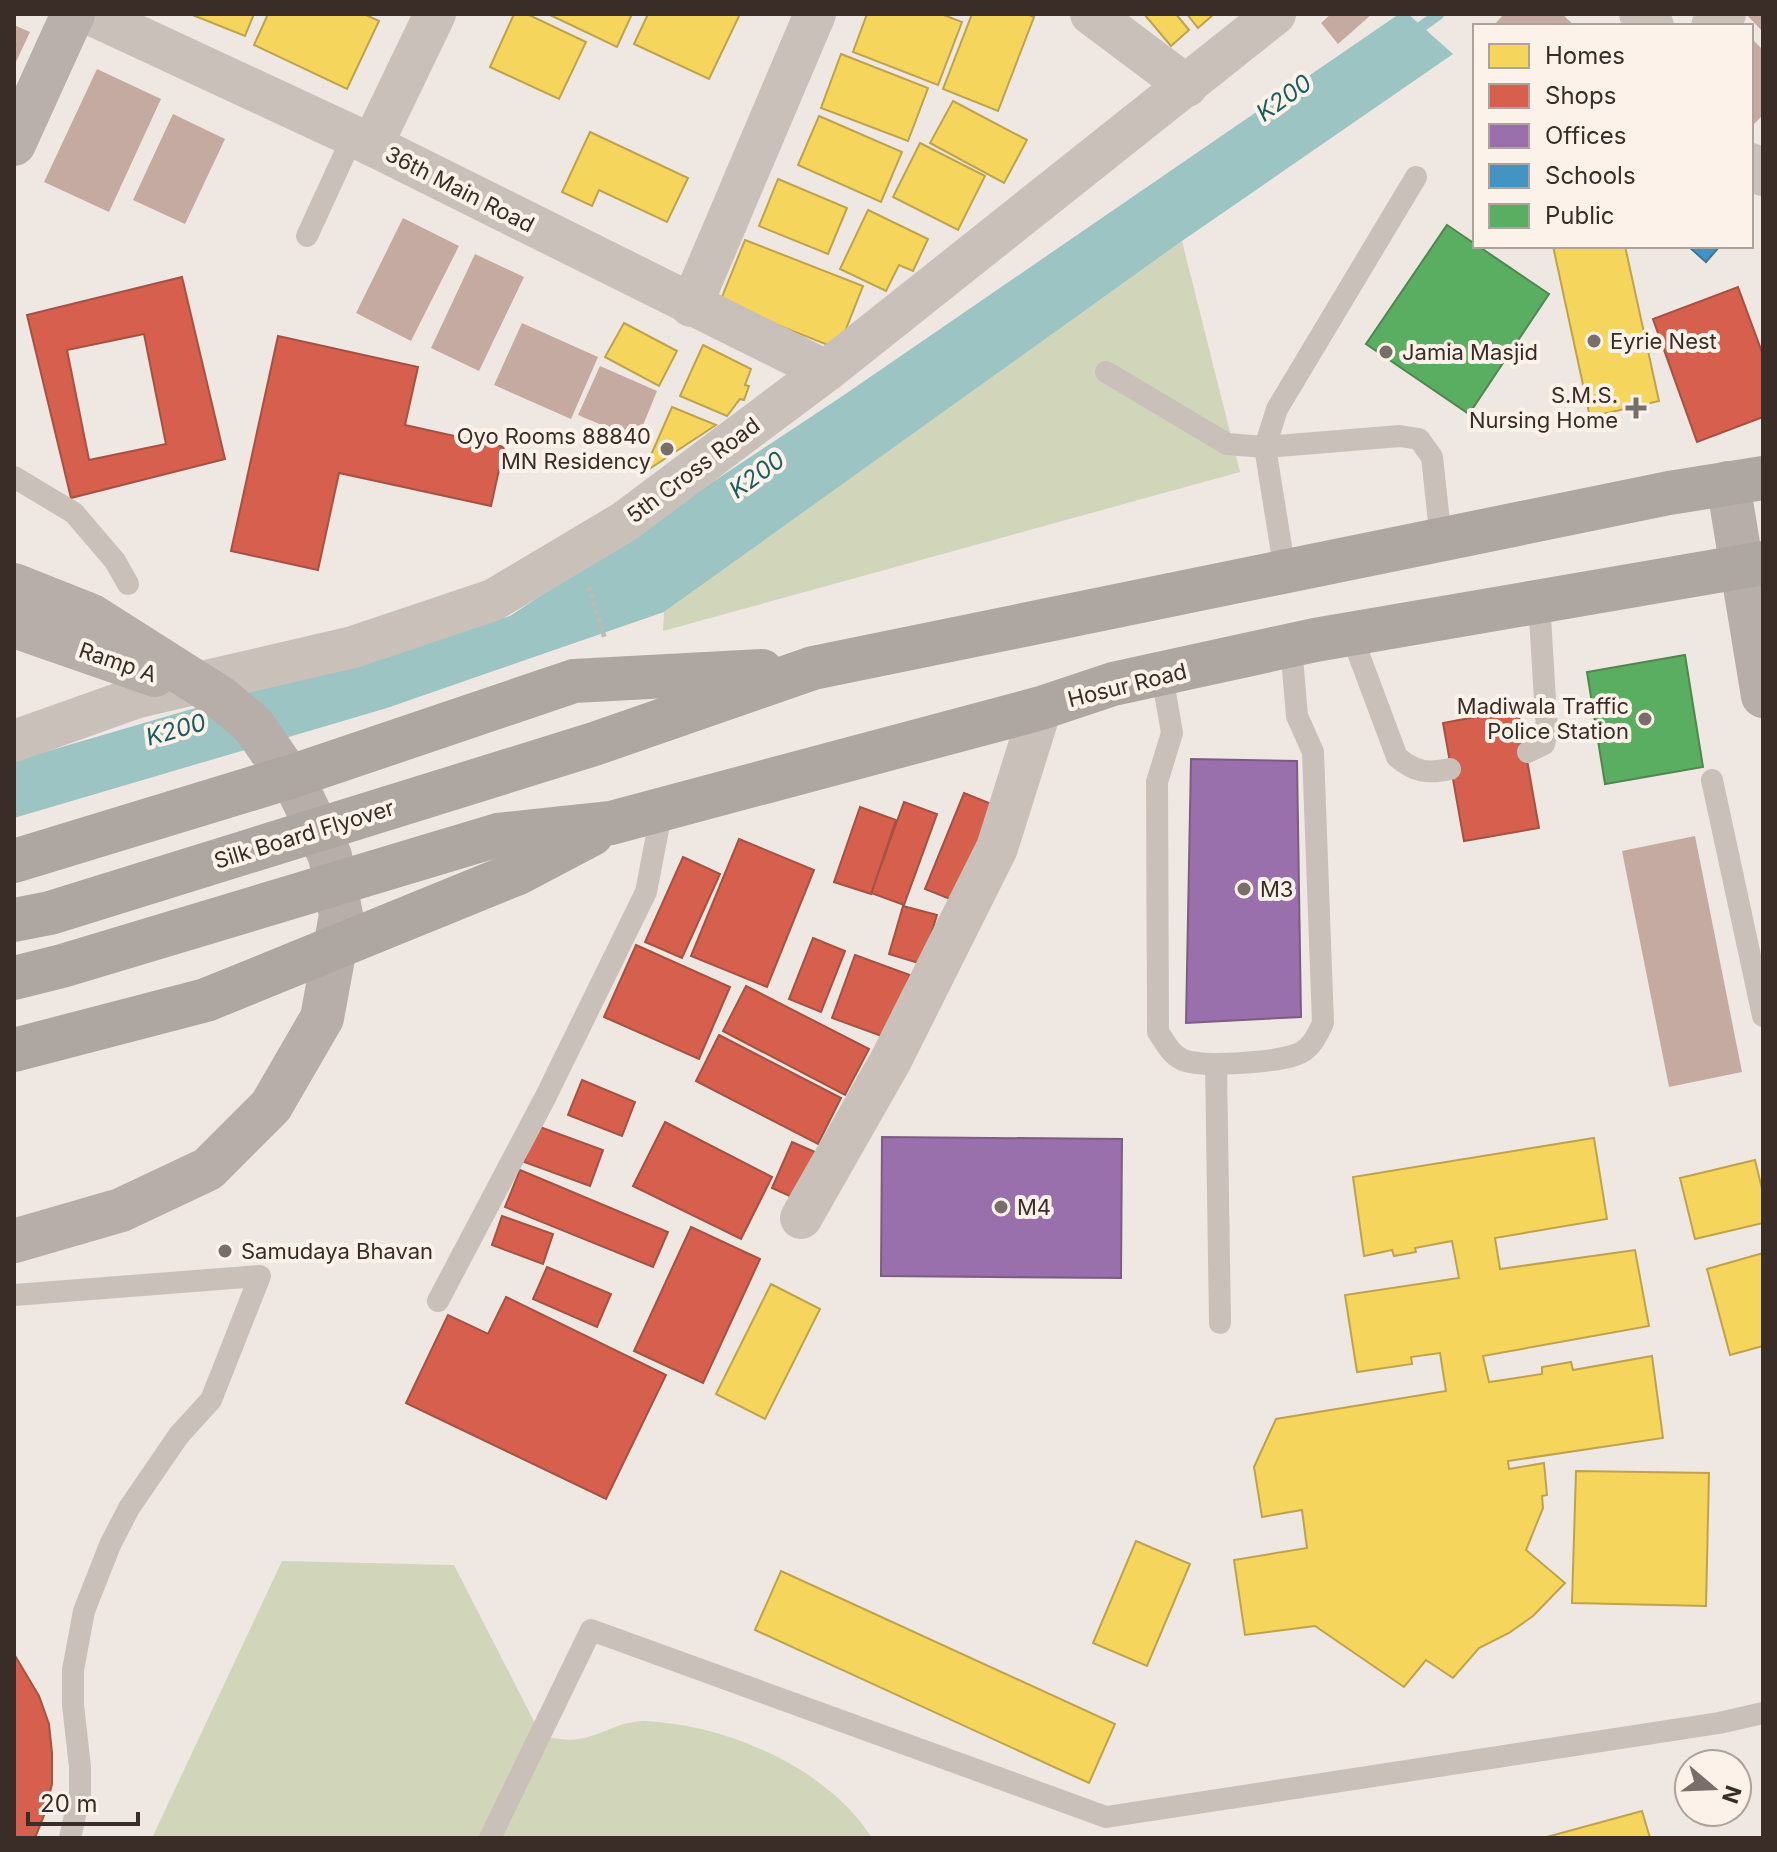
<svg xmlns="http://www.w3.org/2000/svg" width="1777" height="1852" font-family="Inter,sans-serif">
	<rect width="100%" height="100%" fill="#efe8e2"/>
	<g fill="#d1d5ba">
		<polygon points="1182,241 1240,472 663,631 664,612"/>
		<path d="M282,1561L454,1565L542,1737C553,1738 567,1741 579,1739C600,1736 622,1720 644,1721C725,1724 827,1767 872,1838H152Z"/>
	</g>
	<polygon fill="#9bc4c2" points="1399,14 1408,14 1453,54 1182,241 664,612 387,708 14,818 14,761 510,616 841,397"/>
	<g fill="#f6d55c" stroke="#bea34c" stroke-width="2">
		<polygon points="190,14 254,14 245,36"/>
		<polygon points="268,14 364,14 379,21 347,89 254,45"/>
		<polygon points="514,14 527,14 586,42 559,99 490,67"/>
		<polygon points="548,14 632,14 617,47"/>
		<polygon points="648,14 740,14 709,79 634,44"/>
		<polygon points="867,14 941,14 962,22 938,85 853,52"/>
		<polygon points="972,14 1027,14 1034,17 998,111 943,89"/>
		<polygon points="1144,14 1176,14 1189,30 1171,46"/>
		<polygon points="1187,14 1214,14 1198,28"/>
		<polygon points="841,54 928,88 908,141 821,108"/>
		<polygon points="953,101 1027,140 1004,183 930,143"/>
		<polygon points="819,116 902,152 881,202 798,165"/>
		<polygon points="590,132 688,178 667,222 599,190 592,206 562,192"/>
		<polygon points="920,143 985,176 958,230 893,197"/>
		<polygon points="778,179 847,208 828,254 759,226"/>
		<polygon points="868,210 928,239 913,271 899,265 886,291 840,269"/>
		<polygon points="745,240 863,286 838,349 720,302"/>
		<polygon points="1553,246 1625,246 1659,401 1590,417"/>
		<polygon points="624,323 677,351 659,386 605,357"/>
		<polygon points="703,345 751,369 745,385 749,386 744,400 740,399 727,416 680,396"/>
		<polygon points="672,407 716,425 643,473"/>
		<polygon points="1594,1138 1607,1219 1495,1238 1500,1269 1635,1250 1649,1326 1483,1356 1489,1382 1542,1374 1542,1367 1571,1362 1573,1370 1652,1356 1663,1438 1508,1461 1509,1469 1544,1463 1547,1495 1542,1496 1543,1508 1526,1550 1565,1583 1533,1616 1509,1633 1479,1648 1453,1678 1426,1660 1404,1687 1315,1626 1245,1635 1234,1560 1307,1548 1302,1510 1262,1517 1254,1467 1276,1419 1446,1391 1440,1353 1411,1357 1412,1364 1357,1372 1345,1295 1459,1278 1452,1241 1415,1248 1416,1252 1394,1256 1392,1250 1364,1256 1353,1177"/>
		<polygon points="1755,1160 1763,1193 1763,1223 1695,1239 1680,1178"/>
		<polygon points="1763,1253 1763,1346 1730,1355 1707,1269"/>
		<polygon points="771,1284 820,1309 765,1419 716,1394"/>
		<polygon points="1576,1471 1709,1473 1706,1606 1572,1603"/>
		<polygon points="1136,1541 1190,1564 1147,1666 1093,1643"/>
		<polygon points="781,1571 1115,1724 1089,1783 755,1630"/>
		<polygon points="1642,1811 1650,1838 1543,1838"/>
	</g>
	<g fill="#d6604d" stroke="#a75142" stroke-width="2" fill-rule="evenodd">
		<path d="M182,277L225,459L71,498L27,315ZM144,334L166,444L89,460L67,350Z"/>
		<polygon points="1738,287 1763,355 1763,417 1697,442 1653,319"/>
		<polygon points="278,336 418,367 405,425 504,447 491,506 339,473 318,570 231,551"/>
		<polygon points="1518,709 1539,828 1464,841 1443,723"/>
		<polygon points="964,793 994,805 955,901 925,889"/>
		<polygon points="904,802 937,814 904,905 871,893"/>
		<polygon points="860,807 896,820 871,894 834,882"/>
		<polygon points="739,839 814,870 767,987 691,956"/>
		<polygon points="683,857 720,874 682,958 645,942"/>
		<polygon points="903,906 937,915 922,964 889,954"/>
		<polygon points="813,938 845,951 821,1012 789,999"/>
		<polygon points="636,945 730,987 699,1059 604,1017"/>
		<polygon points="855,955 910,975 887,1038 832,1018"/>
		<polygon points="746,986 869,1049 845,1095 723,1031"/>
		<polygon points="719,1035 841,1098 818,1144 696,1081"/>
		<polygon points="582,1080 635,1102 622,1136 568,1115"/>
		<polygon points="665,1122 772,1177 741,1239 633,1186"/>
		<polygon points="537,1126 603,1150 590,1186 524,1162"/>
		<polygon points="792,1142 815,1152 794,1198 772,1188"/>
		<polygon points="520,1170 668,1232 653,1267 505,1207"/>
		<polygon points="502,1216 553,1234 543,1264 492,1245"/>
		<polygon points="691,1227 760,1259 703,1383 634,1351"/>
		<polygon points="547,1267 611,1294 597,1327 533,1299"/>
		<polygon points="506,1297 666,1375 606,1499 406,1403 448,1315 488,1334"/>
		<polygon points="14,1654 39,1696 49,1724 52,1753 52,1784 45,1813 35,1838 14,1838"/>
	</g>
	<g fill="#9970ab" stroke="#7c5c84" stroke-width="2">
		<polygon points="1191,759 1297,761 1301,1017 1186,1023"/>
		<polygon points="882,1137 1122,1139 1121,1278 881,1276"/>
	</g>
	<polygon fill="#4393c3" stroke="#407494" stroke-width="2" points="1688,246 1720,246 1706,262"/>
	<g fill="#5aae61" stroke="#508750" stroke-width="2">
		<polygon points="1447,225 1549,294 1469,414 1366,344"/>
		<polygon points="1685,655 1703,767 1605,784 1587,672"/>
	</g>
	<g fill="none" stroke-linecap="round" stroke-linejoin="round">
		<polyline stroke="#9bc4c2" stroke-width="11" points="1410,35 1439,14"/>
	</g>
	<g fill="#c5aaa1">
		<polygon points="1331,14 1372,14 1338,44 1321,23"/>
		<polygon points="1504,14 1562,14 1575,26 1493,26"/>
		<polygon points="1746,14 1763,14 1763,32"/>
		<polygon points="14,25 30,32 14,66"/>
		<polygon points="1751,38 1763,50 1763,115 1751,127"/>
		<polygon points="97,69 161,99 109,212 44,182"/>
		<polygon points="173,114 225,139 185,224 133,200"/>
		<polygon points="403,218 459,246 411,341 356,313"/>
		<polygon points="475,254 524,277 479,371 431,348"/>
		<polygon points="522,323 598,357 571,419 494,385"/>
		<polygon points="600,366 657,391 637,440 578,415"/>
		<polygon points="1695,836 1742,1072 1669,1087 1622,851"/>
	</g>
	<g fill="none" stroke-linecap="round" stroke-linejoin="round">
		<polyline stroke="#c1b9b3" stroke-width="5" stroke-dasharray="4 4" stroke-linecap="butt" points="589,587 605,639"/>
		<g stroke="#c9c0ba" stroke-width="22">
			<polyline points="307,236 353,136"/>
			<polyline points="1106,372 1227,444 1265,447 1400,436 1419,439 1432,457 1441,540"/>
			<polyline points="14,477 74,513 115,561 128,584"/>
			<polyline points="1285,572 1265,447 1277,409 1416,177"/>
			<path d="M1351,634L1397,757C1415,772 1427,774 1450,769"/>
			<path d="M1162,675L1172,733L1157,782L1158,1032C1165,1042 1171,1055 1183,1060C1202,1068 1275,1062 1295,1055C1310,1051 1317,1036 1323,1023L1313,752L1297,716L1291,645"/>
			<polyline points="1528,752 1544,744 1547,732 1539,601"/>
			<polyline points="1712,780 1763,1016"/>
			<polyline points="1216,1064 1220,1323"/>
			<polyline points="14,1295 260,1276 211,1400 179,1435 129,1508 110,1545 84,1611 73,1670 73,1705 80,1767 80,1793 70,1838"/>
			<polyline points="438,1301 545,1098 646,892 662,809"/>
			<polyline points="490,1838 591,1630 1106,1817 1719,1723 1763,1713"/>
		</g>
		<g stroke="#c9c0ba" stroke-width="42">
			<polyline points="90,14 372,145 826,371"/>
			<polyline points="1091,14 1187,86"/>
			<polyline points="1640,14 1653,26"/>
			<polyline points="1712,26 1725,14"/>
			<polyline points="372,145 435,14"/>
			<polyline points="1751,164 1763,175"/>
			<polyline points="691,306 815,14"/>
			<polyline points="14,741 138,697 353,647 493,600 624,522 826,371 1275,14"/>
			<polyline points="801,1218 891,1060 997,848 1041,708"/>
		</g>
		<polyline stroke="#b9b0ab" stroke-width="44" points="14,144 73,14"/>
		<g stroke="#b7aea9" stroke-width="44">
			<polyline points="1728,483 1763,696"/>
			<polyline points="14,585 92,616 221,698 253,725 299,791 330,856 341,915 322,1018 271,1106 208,1169 121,1210 14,1241"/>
			<polyline points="14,626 155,675"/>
		</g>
		<g stroke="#aea7a1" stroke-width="44">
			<polyline points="14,861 293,776 574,681 762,671"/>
			<polyline points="14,920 50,913 594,744 813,668 1669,493 1763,478"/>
			<polyline points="14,978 62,966 498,835 611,823 1041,708 1113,684 1315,640 1763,563"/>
			<polyline points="14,1050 206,1000 518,873 592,834"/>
		</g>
	</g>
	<g fill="#796e69" stroke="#fcf2e9" stroke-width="3">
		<circle cx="1594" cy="341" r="8"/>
		<circle cx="1386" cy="352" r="8"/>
		<path d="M1632 396h8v8h8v8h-8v8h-8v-8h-8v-8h8z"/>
		<circle cx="667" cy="449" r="8"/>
		<circle cx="1645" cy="719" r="8"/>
		<circle cx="1244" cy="889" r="8"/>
		<circle cx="1001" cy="1207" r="8"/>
		<circle cx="225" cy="1251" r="8"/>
	</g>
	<g text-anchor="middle" stroke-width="8" stroke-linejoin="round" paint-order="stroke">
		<g font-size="22" fill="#3a2d28" stroke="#fcf2e9">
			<text transform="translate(460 189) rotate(27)" y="8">36th Main Road</text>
			<text transform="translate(693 470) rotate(-37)" y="8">5th Cross Road</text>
			<text transform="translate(118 662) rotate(19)" y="8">Ramp A</text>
			<text transform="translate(1127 685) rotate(-14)" y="8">Hosur Road</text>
			<text transform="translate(304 834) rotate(-17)" y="8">Silk Board Flyover</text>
		</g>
		<g font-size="22" fill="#3a2d28" stroke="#fcf2e9" text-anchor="start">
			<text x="1610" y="349">Eyrie Nest</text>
			<text x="1402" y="360">Jamia Masjid</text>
			<text x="1618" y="403" text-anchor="end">S.M.S.<tspan x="1618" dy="25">Nursing Home</tspan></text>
			<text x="651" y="444" text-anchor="end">Oyo Rooms 88840<tspan x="651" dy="25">MN Residency</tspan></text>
			<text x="1629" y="714" text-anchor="end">Madiwala Traffic<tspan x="1629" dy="25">Police Station</tspan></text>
			<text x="1260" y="897">M3</text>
			<text x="1017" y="1215">M4</text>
			<text x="241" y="1259">Samudaya Bhavan</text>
		</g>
		<g font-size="24" font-style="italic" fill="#185e60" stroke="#fcf2e9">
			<text transform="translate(1284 98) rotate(-36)" y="8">K200</text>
			<text transform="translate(757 475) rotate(-36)" y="8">K200</text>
			<text transform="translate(176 730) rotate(-16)" y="8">K200</text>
		</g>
	</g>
	<rect width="1777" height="1852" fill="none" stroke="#3a2d28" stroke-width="32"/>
	<rect x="1473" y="24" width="280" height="224" fill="#fcf2e9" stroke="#aea39c" stroke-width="2"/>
	<rect x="1489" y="44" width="40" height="24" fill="#f6d55c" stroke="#aea39c" stroke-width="2"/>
	<text x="1545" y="64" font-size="24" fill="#3a2d28">Homes</text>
	<rect x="1489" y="84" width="40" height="24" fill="#d6604d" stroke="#aea39c" stroke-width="2"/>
	<text x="1545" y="104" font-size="24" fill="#3a2d28">Shops</text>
	<rect x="1489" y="124" width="40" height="24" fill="#9970ab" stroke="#aea39c" stroke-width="2"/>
	<text x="1545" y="144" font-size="24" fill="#3a2d28">Offices</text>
	<rect x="1489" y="164" width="40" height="24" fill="#4393c3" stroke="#aea39c" stroke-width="2"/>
	<text x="1545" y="184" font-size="24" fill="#3a2d28">Schools</text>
	<rect x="1489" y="204" width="40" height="24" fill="#5aae61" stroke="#aea39c" stroke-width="2"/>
	<text x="1545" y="224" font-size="24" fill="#3a2d28">Public</text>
	<g transform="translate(1713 1788) rotate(109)"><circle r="38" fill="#fcf2e9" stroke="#aea39c" stroke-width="2"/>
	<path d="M0-6L14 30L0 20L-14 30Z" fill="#796e69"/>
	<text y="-12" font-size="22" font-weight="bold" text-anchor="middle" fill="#3a2d28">N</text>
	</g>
	<path d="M28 1812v12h110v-12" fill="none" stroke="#3a2d28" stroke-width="4"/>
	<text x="40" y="1812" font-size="24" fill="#3a2d28" stroke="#fcf2e9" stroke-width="6" paint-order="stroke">20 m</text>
</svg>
